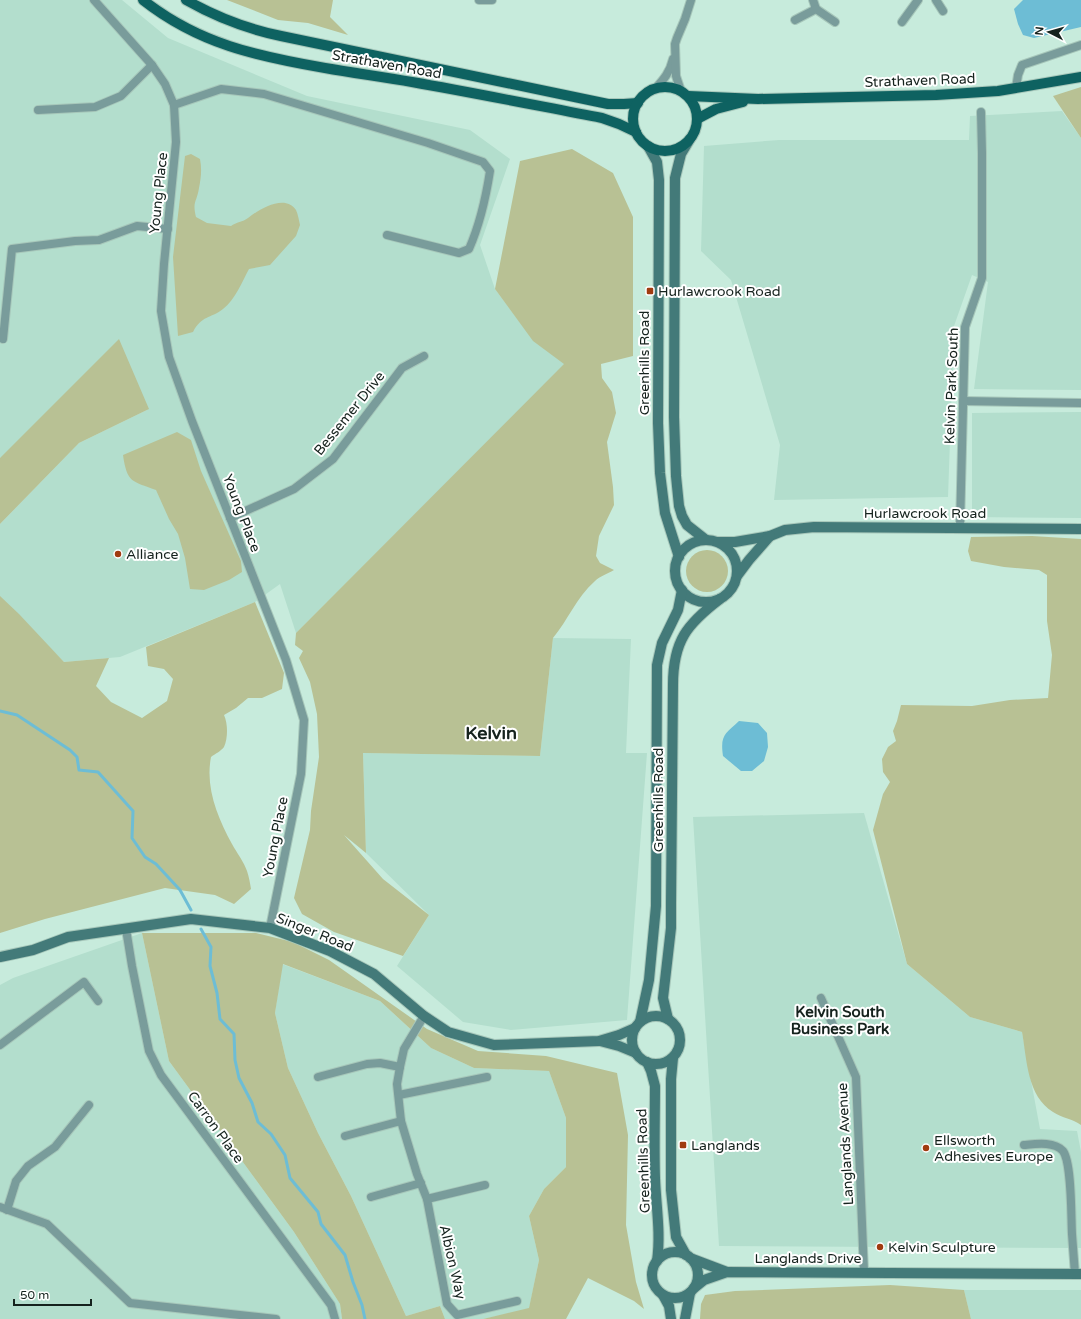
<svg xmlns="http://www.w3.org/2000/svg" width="1081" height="1319" font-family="'Varela Round',sans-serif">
	<rect width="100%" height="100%" fill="#c7ebdc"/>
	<g fill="#b3decd">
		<polygon points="0,0 122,0 168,38 307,96 470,130 510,159 480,245 495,289 533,340 565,364 296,633 280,584 255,602 120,657 64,662 0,598 0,524 79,443 149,409 0,458"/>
		<polygon points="1062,111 1081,138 1081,390 974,389 988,282 972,275 954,326 948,497 774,500 780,445 731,280 701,251 704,146 779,140 969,140 970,116"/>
		<polygon points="1081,412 1081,518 972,517 972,413"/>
		<polygon points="553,638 631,639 626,753 647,753 627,1020 511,1030 463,1022 397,966 429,915 366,853 363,753 540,756"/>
		<polygon points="864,813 907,964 970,1017 1022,1032 1040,1129 1077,1131 1081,1152 1081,1248 719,1246 693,817"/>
		<polygon points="142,933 169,1061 294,1232 340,1304 342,1319 0,1319 0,985 13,978"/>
		<polygon points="282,964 380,1001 431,1048 474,1068 549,1071 566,1118 566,1167 544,1189 529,1216 539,1260 529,1309 483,1319 445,1319 440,1306 406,1316 351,1196 318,1133 288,1068 275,1013"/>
		<polygon points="964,1290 1081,1290 1081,1319 971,1319"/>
	</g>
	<g fill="#b8c194">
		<polygon points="227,0 333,0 330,17 348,35 308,23 278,20"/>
		<polygon points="1081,87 1081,138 1053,96"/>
		<path d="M572,149L613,173L633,217V356L601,364L602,378L612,392L616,413L607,442L613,487L614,505L599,536L596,556L600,563L614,570C607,574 600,576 595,581C576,598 568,620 553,638L540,756L363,753L366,853L344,835L383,879L429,915L403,956L334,932L302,914L294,898L310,830L311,811L319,757L317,714L310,682L299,658L303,651L295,645L296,633L564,364L533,341L495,289L520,161Z"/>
		<path d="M191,154L200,159C202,169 201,178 199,188C197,202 192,201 196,217L207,223L231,226C236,222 243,222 248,218C258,210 285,193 296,210C298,214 299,221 300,225L296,236L270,265L249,269C242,282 235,300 223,309C210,319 202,315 193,332L178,336L173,257L185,156Z"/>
		<polygon points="119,339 149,409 79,443 0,524 0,458"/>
		<path d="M177,432L191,440L201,471L241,561L242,572L229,580L204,590L190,589L185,558L178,534L169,519L156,490C132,481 127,483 123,455Z"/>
		<path d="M1032,536L1081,539V1125C1073,1119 1062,1118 1053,1112C1027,1096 1027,1060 1022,1032L970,1017L907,964L873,830L883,794L890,782L883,772L882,759L888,747L896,741L893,731L897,721L901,705L972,706L1010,700L1048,698L1052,655L1047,621V575L1039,570L1004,567L971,561L968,551L971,537Z"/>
		<circle cx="707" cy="571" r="21"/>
		<path d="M0,596L19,614L64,662L109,658L96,686L111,702L142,718L167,701L173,679L164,669L148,666L146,647L255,602L284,673L282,689L262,698H248L236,708L224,715C228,724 228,738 224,747C221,751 215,754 211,757C205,788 218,818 232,844C237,853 244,862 247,871C249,877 250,883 251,889L234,904L215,895L165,888L45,919L0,933Z"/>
		<polygon points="142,933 256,933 293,942 329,960 427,1029 478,1051 546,1056 617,1073 628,1135 626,1225 636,1282 644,1309 634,1301 588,1278 566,1319 483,1319 529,1308 539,1260 529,1216 544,1189 566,1167 566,1118 549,1071 474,1068 431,1048 380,1001 283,964 275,1013 288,1068 318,1133 351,1196 406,1316 440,1306 445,1319 342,1319 340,1304 294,1232 169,1061"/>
		<polygon points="890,1285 964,1290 971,1319 700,1319 701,1304 705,1295 735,1291"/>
	</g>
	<g fill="#6dbdd5">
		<polygon points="1023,0 1081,0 1081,27 1034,38 1023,35 1018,24 1014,9"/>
		<path d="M739,721L758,723L767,733L768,747L764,761L752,771H741L723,756C720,735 725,734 739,721Z"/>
	</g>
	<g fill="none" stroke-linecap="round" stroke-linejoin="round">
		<g stroke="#6dbdd5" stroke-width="3">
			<polyline points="0,711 17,715 70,750 77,757 79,770 98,772 133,811 132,838 145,857 156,864 180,890 191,910"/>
			<polyline points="201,929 211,947 210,966 217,993 220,1019 234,1034 235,1060 239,1078 252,1103 258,1122 271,1134 285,1155 290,1178 318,1212 321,1224 345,1255 353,1282 362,1305 365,1319"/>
		</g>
		<defs>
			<g id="street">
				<polyline points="94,0 152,65 165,84 174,105 176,142 164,264 161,311 169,357 192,421 286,660 304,720 301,774 270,928"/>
				<polyline points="479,0 492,0"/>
				<polyline points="813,0 816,9"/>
				<polyline points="936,0 943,11"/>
				<polyline points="795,20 816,9 835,22"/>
				<polyline points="902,22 918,0"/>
				<path d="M656,88C664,79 670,72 673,59"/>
				<polyline points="1016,88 1018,75 1022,65 1081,45"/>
				<polyline points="681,91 676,76 675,44 677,38 685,19 691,0"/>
				<path d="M174,105L221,89L264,94L428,143L483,162L490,171C486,197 480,224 469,249L459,253L387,235"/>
				<polyline points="38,110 95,107 121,96 152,65"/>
				<polyline points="3,339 12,249 75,241 99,240 137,226 168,229"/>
				<polyline points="963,401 1081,403"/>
				<polyline points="230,518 294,489 333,459 402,368 424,356"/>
				<polyline points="960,527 965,327 982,278 982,153 981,112"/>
				<polyline points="126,929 132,966 149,1051 161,1075 331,1305 335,1319"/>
				<polyline points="821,998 856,1077 864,1272"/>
				<polyline points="424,1016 404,1049 400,1067 397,1084 401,1121 417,1174 427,1199 447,1304 457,1315 517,1301"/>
				<polyline points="0,1045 84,982 98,1001"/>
				<polyline points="318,1077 367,1064 380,1063 400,1067"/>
				<polyline points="399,1095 487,1077"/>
				<polyline points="345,1136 401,1121"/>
				<path d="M1024,1145C1035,1144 1054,1141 1063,1151C1072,1163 1071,1217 1072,1234C1073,1247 1074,1261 1075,1274"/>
				<polyline points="371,1197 421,1183"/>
				<polyline points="427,1199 485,1185"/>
				<polyline points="0,1207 47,1224 130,1303 276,1319"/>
				<polyline points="7,1210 16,1181 28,1166 55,1147 89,1105"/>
			</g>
			<g id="secondary">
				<polyline points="690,139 681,154 675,178 674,417 676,476 679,506 682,516 687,525 706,540"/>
				<polyline points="648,146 657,162 659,180 658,423 660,473 665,513 679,557"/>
				<circle cx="706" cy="571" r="31"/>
				<polyline points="718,542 735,542 770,536 785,530 814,527 1081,529"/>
				<polyline points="737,576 749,560 770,536"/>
				<polyline points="0,957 33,950 68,937 191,919 270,928 330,951 374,974 424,1016 448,1032 494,1045 599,1041 619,1035 635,1028"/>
				<circle cx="656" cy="1040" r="24"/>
				<path d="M668,1019L663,998L671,928V903L673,685C673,641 687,624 720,599"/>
				<polyline points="640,1022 649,980 656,906 657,665 662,643 678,610 682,590"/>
				<polyline points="600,1041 619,1046 636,1053"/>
				<polyline points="673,1058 671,1079 671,1190 676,1237 686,1255"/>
				<path d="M647,1062L651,1071L655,1086C655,1117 654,1148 655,1178C656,1206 661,1233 657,1261"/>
				<circle cx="675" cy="1275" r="23"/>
				<polyline points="690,1258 727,1272"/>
				<polyline points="694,1288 704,1280 727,1272 1081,1274"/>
				<polyline points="663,1295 669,1306 671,1319"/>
				<polyline points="685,1319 690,1293"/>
			</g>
			<g id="primary">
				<path d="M143,0C199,44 256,56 325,68C354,73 383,77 412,82C475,93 539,106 602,118L619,124L636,132"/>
				<path d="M186,0C216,17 247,29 281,36L608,104H624L638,103"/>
				<circle cx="665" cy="119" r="32"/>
				<polyline points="688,96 758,99 936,95 998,91 1081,77"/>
				<polyline points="697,119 716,109 743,102"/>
			</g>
		</defs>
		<use href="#street" stroke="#a7c7ba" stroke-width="10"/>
		<use href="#secondary" stroke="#a7c7ba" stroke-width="12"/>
		<use href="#primary" stroke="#a7c7ba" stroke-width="12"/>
		<use href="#street" stroke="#799c9b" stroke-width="8"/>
		<use href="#secondary" stroke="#437a79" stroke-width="10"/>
		<use href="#primary" stroke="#0e6261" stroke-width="10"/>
	</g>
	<g fill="#a03b10" stroke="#fff" stroke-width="1.5">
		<rect x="646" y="287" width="8" height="8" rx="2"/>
		<circle cx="118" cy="554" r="4"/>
		<rect x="679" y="1141" width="8" height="8" rx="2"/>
		<circle cx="926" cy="1148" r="4"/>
		<circle cx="880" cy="1247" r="4"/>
	</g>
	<g text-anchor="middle" stroke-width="4" stroke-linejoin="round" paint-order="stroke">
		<g font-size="14" fill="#15221d" stroke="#fff">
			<text transform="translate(387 64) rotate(10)" y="5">Strathaven Road</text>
			<text transform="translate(920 80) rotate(-2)" y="5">Strathaven Road</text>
			<text transform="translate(158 193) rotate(-84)" y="5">Young Place</text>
			<text transform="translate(644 363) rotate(-90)" y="5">Greenhills Road</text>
			<text transform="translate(951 386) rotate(-88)" y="5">Kelvin Park South</text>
			<text transform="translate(349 413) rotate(-51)" y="5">Bessemer Drive</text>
			<text transform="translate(242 513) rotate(69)" y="5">Young Place</text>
			<text x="925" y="518">Hurlawcrook Road</text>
			<text transform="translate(658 800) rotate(-90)" y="5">Greenhills Road</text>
			<text transform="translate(275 837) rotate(-79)" y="5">Young Place</text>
			<text transform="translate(315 932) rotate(22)" y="5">Singer Road</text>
			<text transform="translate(216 1127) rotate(54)" y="5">Carron Place</text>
			<text transform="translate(845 1144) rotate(-93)" y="5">Langlands Avenue</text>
			<text transform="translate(643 1161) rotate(-92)" y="5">Greenhills Road</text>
			<text x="808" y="1263">Langlands Drive</text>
			<text transform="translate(453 1262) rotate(77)" y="5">Albion Way</text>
		</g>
		<g font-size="14" fill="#15221d" stroke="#fff" text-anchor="start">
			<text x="658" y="296">Hurlawcrook Road</text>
			<text x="126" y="559">Alliance</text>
			<text x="934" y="1145">Ellsworth<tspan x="934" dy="16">Adhesives Europe</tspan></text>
			<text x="691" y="1150">Langlands</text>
			<text x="888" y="1252">Kelvin Sculpture</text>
		</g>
		<g font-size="15" font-weight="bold" fill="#15221d" stroke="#fff">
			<text x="840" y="1017">Kelvin South<tspan x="840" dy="17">Business Park</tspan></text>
		</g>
		<g font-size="18" font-weight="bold" fill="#15221d" stroke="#fff">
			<text x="491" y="739">Kelvin</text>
		</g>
	</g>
	<g transform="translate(1049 32) rotate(276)" stroke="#ffffff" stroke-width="3" paint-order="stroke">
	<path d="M0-3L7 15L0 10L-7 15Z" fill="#15221d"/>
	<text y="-6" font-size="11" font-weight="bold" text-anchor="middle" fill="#15221d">N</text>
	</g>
	<path d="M14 1299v6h77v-6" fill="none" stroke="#15221d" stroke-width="2"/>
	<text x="20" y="1299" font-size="12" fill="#15221d" stroke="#ffffff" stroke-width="3" paint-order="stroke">50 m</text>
</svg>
